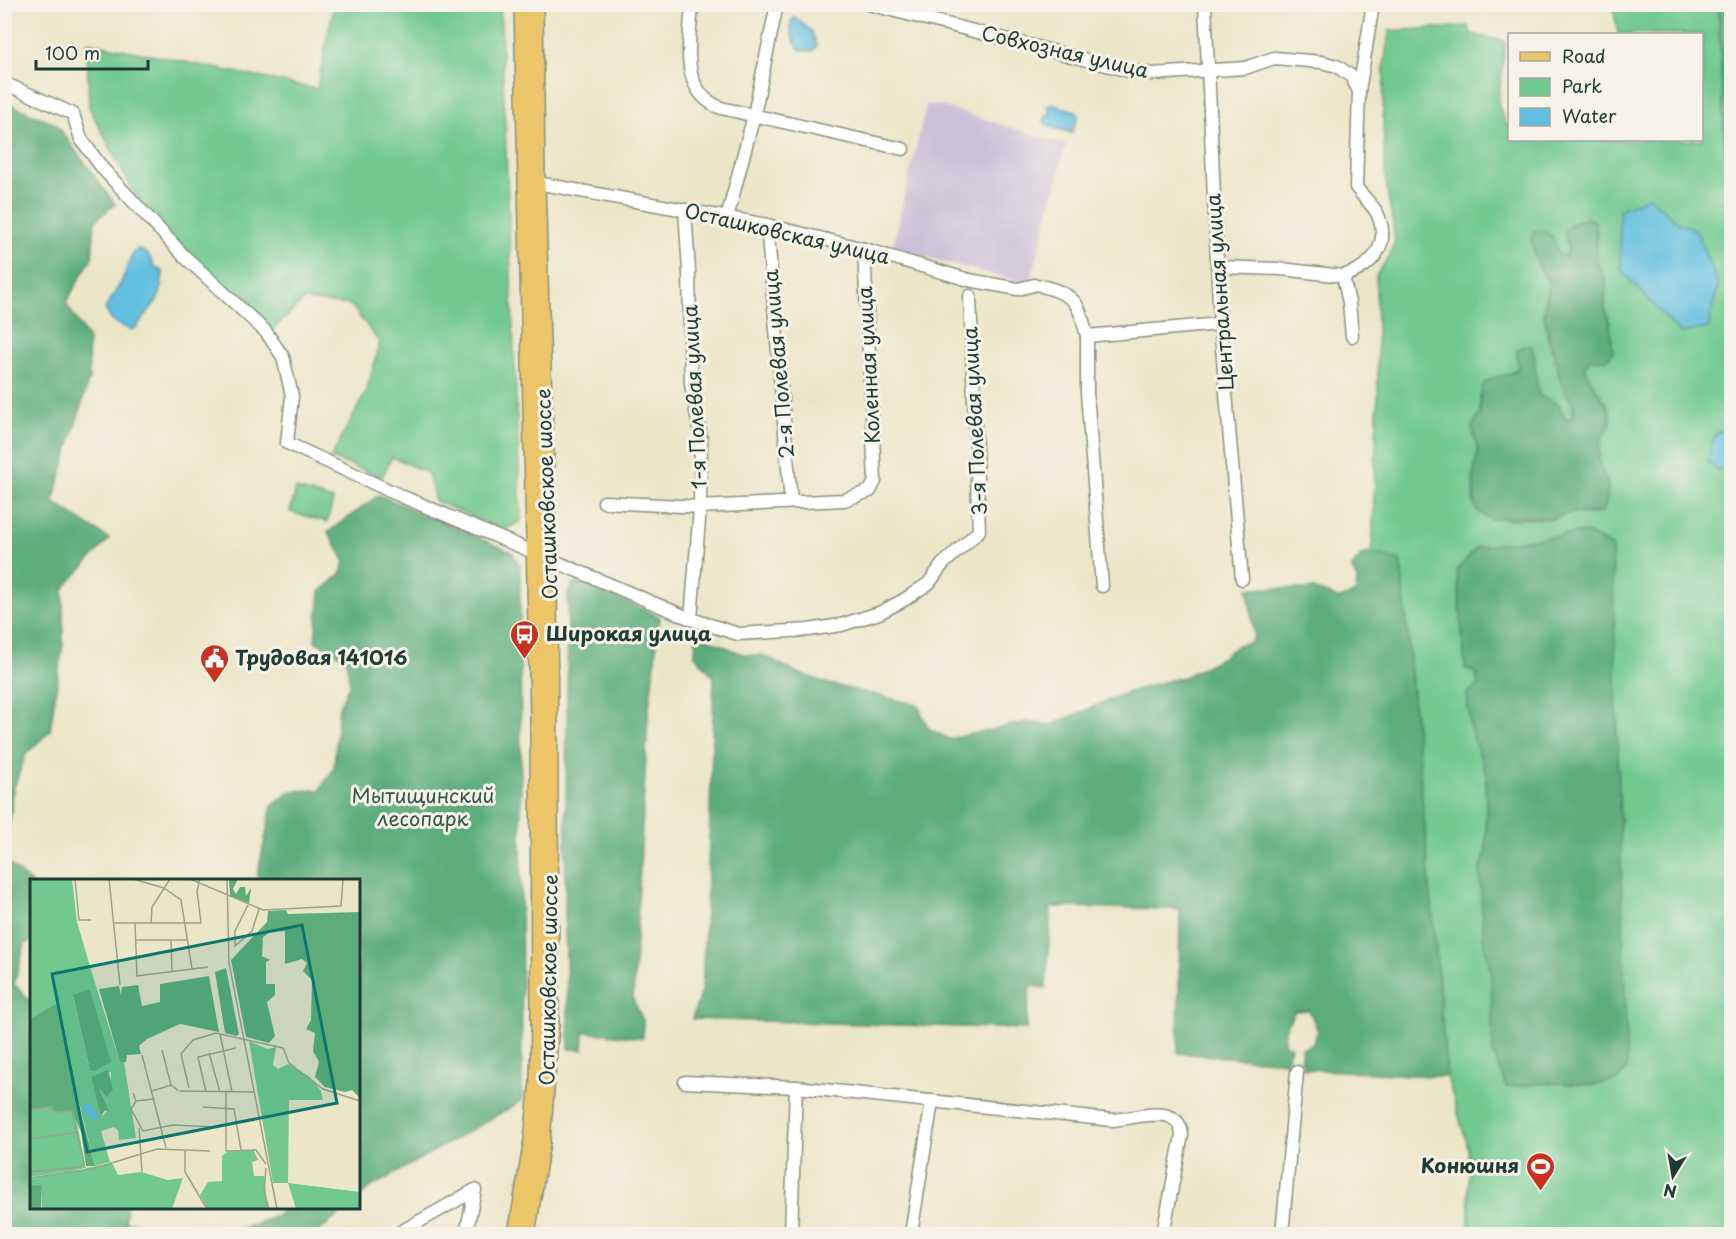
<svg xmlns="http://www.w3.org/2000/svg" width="1736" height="1239" font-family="'Playpen Sans',sans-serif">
	<rect width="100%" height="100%" fill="#f7f3e8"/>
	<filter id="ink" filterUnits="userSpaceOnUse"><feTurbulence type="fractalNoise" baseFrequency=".0167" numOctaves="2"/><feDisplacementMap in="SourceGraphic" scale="12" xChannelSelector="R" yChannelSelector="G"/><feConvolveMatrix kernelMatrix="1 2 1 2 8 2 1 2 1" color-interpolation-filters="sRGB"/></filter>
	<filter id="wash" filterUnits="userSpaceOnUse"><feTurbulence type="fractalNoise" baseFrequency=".008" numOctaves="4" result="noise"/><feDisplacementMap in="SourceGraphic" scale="24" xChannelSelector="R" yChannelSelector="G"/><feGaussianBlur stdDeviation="1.35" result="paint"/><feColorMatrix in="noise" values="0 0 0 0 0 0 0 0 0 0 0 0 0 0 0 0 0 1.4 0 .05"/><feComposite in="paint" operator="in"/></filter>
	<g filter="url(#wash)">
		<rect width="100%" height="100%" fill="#ece6c9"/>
		<polygon fill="#c9bfd7" points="926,105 939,105 1066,145 1030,284 892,249"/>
		<g fill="#71c990" stroke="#488362" stroke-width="1.5" fill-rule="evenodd">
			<polygon points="334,5 500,5 521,521 505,530 435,501 428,473 392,457 382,477 331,458 367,390 380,343 351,305 304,300 272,330 144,212 89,107 87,42 317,89"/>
			<path d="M1613,5H1718L1728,211L1731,416L1732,432L1728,430L1724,467L1732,469L1731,1234H1469L1468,1147L1447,1077L1401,562L1372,552L1378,389L1376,275L1389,257L1395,240L1385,174L1383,118L1384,67L1389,31L1469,26L1471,34L1505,41L1498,104L1506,124L1509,125L1510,140H1702V34H1618ZM1649,197L1680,224L1695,230L1718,285ZM1578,220L1597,229V265L1606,281L1605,308L1610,324L1608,359H1591L1585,365C1588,386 1611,399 1611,420C1611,426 1605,432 1602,437C1594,454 1601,472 1609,487L1595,514L1568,513L1550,519H1506L1473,501V476L1478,452L1472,427L1480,413V395L1518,368L1536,372L1535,380L1540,397L1558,403L1565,419L1574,416L1572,400L1562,386L1557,362L1549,345L1543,308L1549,283L1536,261L1552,236L1558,253L1565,258L1568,249L1565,231ZM1476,673L1626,1054L1627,1067L1594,1085L1505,1078L1493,1051L1491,971L1483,937L1480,870L1486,853V773L1470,727L1467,693L1478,685Z"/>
			<polygon points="296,489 333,500 327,522 290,512"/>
		</g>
		<g fill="#5cad7a" stroke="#3e7557" stroke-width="1.5">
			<polygon points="1718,5 1732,5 1731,416 1728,211"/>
			<polygon points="5,102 56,124 115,204 95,221 92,257 66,303 88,338 89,379 53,502 109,539 63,589 63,643 50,731 26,754 14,787 5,855"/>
			<path d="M1587,218L1595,221L1597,264L1606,281L1605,308L1610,324L1613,352L1608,359H1591L1585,365C1588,385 1605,395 1610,415C1613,428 1600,436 1599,449C1596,478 1617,478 1603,512L1568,513L1551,519L1524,517L1489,519L1475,509L1473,476L1478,452L1472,427L1480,413L1482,386C1495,371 1505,381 1518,368L1517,351L1523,346L1531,345C1539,362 1533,379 1540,396L1558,403L1565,419L1574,416L1575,408L1562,386L1544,317L1549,283L1536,261L1531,239L1535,231H1544L1552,236L1558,253L1565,257L1568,249L1565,231L1571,224Z"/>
			<polygon points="379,495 512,552 520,566 522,1101 369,1188 359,1198 358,880 273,880 257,877 272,806 291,791 320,790 334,768 339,706 350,684 346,659 315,641 320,592 340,575 345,562 328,532"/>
			<polygon points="1585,532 1612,546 1627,1068 1618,1080 1594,1085 1551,1083 1506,1087 1493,1051 1491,971 1483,937 1480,870 1486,853 1486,773 1470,727 1467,693 1478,685 1476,673 1465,668 1457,571 1477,547"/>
			<polygon points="1372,552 1401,561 1447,1077 1305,1069 1301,1060 1302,1048 1312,1045 1318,1031 1309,1010 1295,1011 1285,1029 1284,1044 1291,1046 1286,1062 1178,1053 1180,909 1051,907 1046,988 1030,986 1026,1029 692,1019 702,988 709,847 714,677 695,655 696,634 745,655 763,655 795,672 829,684 918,705 928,728 949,739 1026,722 1051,725 1128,692 1186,676 1221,658 1238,645 1252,642 1254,635 1248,588 1314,589 1340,599 1356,593 1357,579 1351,568 1361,556"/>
			<polygon points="574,584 587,584 660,617 648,716 633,1000 643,1020 643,1038 584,1032 583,1050 569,1049 565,927 568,592"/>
			<polygon points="5,861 31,883 31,940 25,944 14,984 31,1002 32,1208 127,1208 125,1222 216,1234 5,1234"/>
			<polygon points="281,1208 347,1208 316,1234 231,1234 280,1214"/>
		</g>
		<g fill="#62bfe0" stroke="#407e8a" stroke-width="1.5">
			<path d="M795,17L812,32L817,46L813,51L800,50C793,40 790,33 791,21Z"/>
			<polygon points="1050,104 1076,111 1078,116 1072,133 1050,127 1044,122 1045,116 1051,113 1048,109"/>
			<polygon points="1649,197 1680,224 1695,229 1718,285 1708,328 1680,333 1621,270 1619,210"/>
			<polygon points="138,249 148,254 155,267 163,272 161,291 157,300 136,328 131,330 112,321 105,309 122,281 133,253"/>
			<polygon points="1720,431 1731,432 1731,469 1728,470 1724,468 1718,470 1707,461 1715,435"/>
		</g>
	</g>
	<g filter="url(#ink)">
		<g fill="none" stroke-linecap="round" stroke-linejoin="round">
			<defs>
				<g id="minor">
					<path d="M692,4C690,42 678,91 721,108L903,149"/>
					<path d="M868,4L1126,70L1152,74L1245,68L1274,58L1321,62L1337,66L1351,76L1359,91L1356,187C1362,196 1372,204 1377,213C1392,245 1372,267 1343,276"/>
					<polyline points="1205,4 1220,324 1242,579"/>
					<polyline points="4,83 73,114 81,139 103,169 183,255 266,332 283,357 292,396 287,443 401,496 691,619 738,634 808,630 841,625 879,613 904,600 929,583 942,565 979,531 970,296"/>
					<polyline points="1359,91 1373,4"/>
					<polyline points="537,183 767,225 864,249 969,280 1018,289 1034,285"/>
					<polyline points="685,210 689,271 691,384 701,439 700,507 691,619"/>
					<polyline points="727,218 754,115 777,4"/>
					<polyline points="767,225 791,502"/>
					<polyline points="1218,267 1281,269 1343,276 1349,303 1352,336"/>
					<path d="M1042,286C1077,296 1078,302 1087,336L1220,324"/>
					<polyline points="1087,336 1087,393 1102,586"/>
					<polyline points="604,502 700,507 844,500 870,491 875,481 864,249"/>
					<path d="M685,1082L796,1087L1112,1120C1136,1119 1178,1101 1182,1135L1163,1234"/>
					<polyline points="397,1234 475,1190 466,1234"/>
					<polyline points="791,1234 796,1087"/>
					<polyline points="911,1234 932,1101"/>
					<polyline points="1282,1234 1297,1072"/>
				</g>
				<g id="major">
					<polyline points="516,1234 532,1140 538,1081 539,1025 538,717 522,4"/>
					<polyline points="527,1234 542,1142 551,1024 549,557 537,183 535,4"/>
				</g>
			</defs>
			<use href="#minor" stroke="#86927e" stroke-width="15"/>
			<use href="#major" stroke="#86927e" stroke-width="18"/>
			<use href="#minor" stroke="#fff" stroke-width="12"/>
			<use href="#major" stroke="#edc569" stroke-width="15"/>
		</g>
	</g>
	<defs>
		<symbol id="bus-pin" viewBox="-11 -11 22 30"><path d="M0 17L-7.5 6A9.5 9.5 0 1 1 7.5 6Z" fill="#c8321e" stroke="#f7f3e8"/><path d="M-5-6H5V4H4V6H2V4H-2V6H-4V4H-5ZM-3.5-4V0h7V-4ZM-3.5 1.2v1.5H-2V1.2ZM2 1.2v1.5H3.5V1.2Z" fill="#fff"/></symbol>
		<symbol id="civic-pin" viewBox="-11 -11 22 30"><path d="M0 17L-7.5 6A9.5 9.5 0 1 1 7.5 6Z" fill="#c8321e" stroke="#f7f3e8"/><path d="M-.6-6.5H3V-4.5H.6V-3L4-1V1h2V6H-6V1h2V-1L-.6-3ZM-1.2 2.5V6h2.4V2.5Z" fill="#fff"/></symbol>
		<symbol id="stadium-pin" viewBox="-11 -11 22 30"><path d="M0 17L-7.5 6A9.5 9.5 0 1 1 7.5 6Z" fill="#c8321e" stroke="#f7f3e8"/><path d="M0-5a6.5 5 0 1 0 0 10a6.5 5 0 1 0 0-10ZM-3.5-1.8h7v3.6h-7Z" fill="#fff"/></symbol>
	</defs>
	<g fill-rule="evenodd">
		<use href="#bus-pin" x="508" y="618" width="33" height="45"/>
		<use href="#civic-pin" x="198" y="642" width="33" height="45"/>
		<use href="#stadium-pin" x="1524" y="1150" width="33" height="45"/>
	</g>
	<g text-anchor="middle" stroke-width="6" stroke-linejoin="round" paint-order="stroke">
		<g font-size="20" fill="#1f3d34" stroke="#f7f3e8">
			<text transform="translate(1065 52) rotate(13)" y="7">Совхозная улица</text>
			<text transform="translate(787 234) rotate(13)" y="7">Осташковская улица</text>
			<text transform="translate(1220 292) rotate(-94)" y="7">Центральная улица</text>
			<text transform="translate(779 364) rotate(-95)" y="7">2-я Полевая улица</text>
			<text transform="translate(869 365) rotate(-93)" y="7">Коленная улица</text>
			<text transform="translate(695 397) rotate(-93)" y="7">1-я Полевая улица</text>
			<text transform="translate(975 421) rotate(-93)" y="7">3-я Полевая улица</text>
			<text transform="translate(547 494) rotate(-92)" y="7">Осташковское шоссе</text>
			<text transform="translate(549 980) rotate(-89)" y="7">Осташковское шоссе</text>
		</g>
		<g font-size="20" font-weight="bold" fill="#1f3d34" stroke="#f7f3e8" text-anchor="start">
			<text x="546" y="641">Широкая улица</text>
			<text x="235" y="665">Трудовая 141016</text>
			<text x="1519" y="1173" text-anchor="end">Конюшня</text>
		</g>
		<g font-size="20" fill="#2f5946" stroke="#f7f3e8">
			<text x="423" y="803">Мытищинский<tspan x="423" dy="23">лесопарк</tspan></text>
		</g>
	</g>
	<g transform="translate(30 879)">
		<rect width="330" height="330" fill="#ece6c9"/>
		<path d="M0,0H42L47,43L64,101L90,183H94L106,259L89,261L88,251L84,248L71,252L80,283L65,287L43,200L0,140ZM60,110L76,169L60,191L43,117ZM81,193V212L69,209L79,230L72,237L61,198ZM219,162L237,170L246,168L243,186L248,190L258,185L280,198L291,212L293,221H259L258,304L330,313V330H266L258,304H243ZM17,226L43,232L46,239L56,290L0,298V230ZM199,272H224L228,281L222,283L224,297H234L238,330H178L170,316L178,303L192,302V277ZM82,284L88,296L111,293L138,301L153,299L142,330H12V306L0,309V300Z" fill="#71c990" fill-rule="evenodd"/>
		<path d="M199,0H208L203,10L206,15L210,8H215L216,17L221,9L219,24L200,17ZM256,31L258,35L330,33V219L322,211L315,213L295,208L285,198L289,183L283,172L285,154L276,150L281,141L282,101L273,92L277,84L272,80L255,85V52L240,53L233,58L232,77L240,81L236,83V105H245V116L237,123L245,157L239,164L216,158L201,81L237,43L238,32ZM196,89L209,155L206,157L195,154L185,93ZM179,97L189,153L150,145L117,160L109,167L111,175L97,176L96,183H90L69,110L89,107L91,116L92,108L108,106L112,127L130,123V105ZM60,110L81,183L64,192L60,191L43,116ZM24,126L27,127L44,210L65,287H56L51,253L42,232H26L21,227L0,230V140ZM78,191L83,210L77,218L69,209L80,233L75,231L71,237L61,198ZM12,306L11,330H0V307Z" fill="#5cad7a"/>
		<path d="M56,223L66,231L68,240L64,242L52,231Z" fill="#62bfe0"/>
		<path fill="none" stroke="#9aa28d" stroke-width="1.5" d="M45,0L49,41H61M79,0L90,106M103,0L134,9M160,0L233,31L311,27L313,0M197,0L199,84L247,330M134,9L151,21L162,90M218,26L205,52V67L222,52L229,30M84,44H171L167,12L170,0M105,44L107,97L178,88M121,44L122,28L140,0M105,61H157M141,61L142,92M190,155L202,213M132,171L141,206M179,174L190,213M112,176L136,269M159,209L151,175L163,161L186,154L253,169L259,184L293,210L330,222M122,212L141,206L149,212M150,212L224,213M176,213L168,178L206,169M196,213V272L226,271L236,285M103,214L106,222L124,220M106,222L101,230L113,252L143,246L184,248M173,228L204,230L211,271M0,231L18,228L26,233L42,232L54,285L50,288M109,249L112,293M0,260L48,253M155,272V293L177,330M236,289L234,313L239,330M0,293L50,288M0,299L62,290L127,270L180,272"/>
		<path fill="#0f766e" fill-opacity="0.15" stroke="#0f766e" stroke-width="3" d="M272,46L307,224L57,273L22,95Z"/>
		<rect width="330" height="330" fill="none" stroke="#1f3d34" stroke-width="3"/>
	</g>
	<rect width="1736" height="1239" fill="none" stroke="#f7f3e8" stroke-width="24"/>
	<rect x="1508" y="33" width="195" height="108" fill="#f7f3e8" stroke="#a1aaa0" stroke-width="1.5"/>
	<rect x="1520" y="52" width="30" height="9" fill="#edc569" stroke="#a1aaa0" stroke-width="1.5"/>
	<text x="1562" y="63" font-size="18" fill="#1f3d34">Road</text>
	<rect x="1520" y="78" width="30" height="18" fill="#71c990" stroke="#a1aaa0" stroke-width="1.5"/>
	<text x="1562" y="93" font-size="18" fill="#1f3d34">Park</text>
	<rect x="1520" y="108" width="30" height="18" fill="#62bfe0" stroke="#a1aaa0" stroke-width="1.5"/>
	<text x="1562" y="123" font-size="18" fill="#1f3d34">Water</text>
	<g transform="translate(1673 1176) rotate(191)" stroke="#f7f3e8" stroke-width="4.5" paint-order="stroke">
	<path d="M0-4.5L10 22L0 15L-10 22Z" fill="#1f3d34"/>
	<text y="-9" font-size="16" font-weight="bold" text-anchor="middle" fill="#1f3d34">N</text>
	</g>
	<path d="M36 60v9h112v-9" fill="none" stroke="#1f3d34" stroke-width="3"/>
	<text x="45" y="60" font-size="18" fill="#1f3d34" stroke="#f7f3e8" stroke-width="4.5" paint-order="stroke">100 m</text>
</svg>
